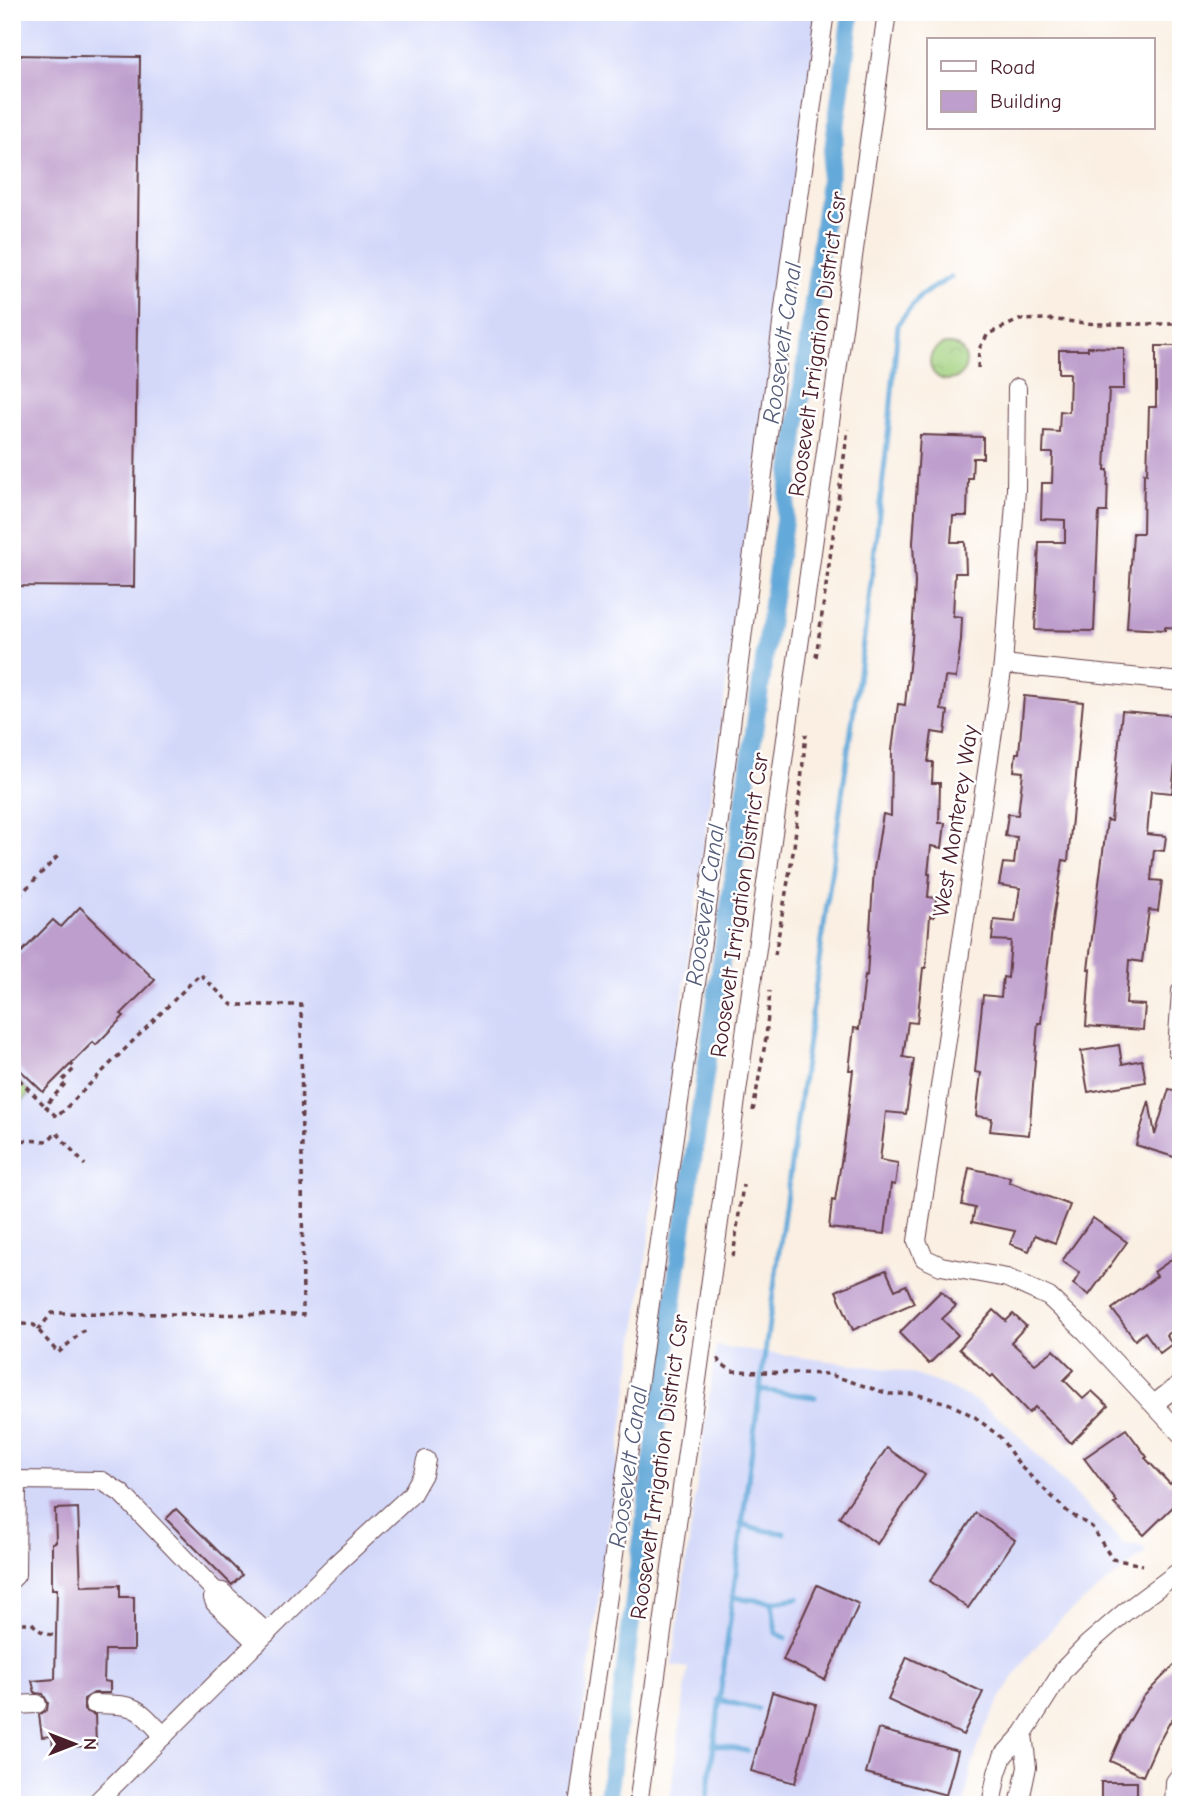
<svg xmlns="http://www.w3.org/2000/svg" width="1193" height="1817" font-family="'Comic Neue',sans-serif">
	<defs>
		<pattern id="grass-tufts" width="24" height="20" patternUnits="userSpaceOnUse" patternTransform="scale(1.75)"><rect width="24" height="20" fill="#a3d280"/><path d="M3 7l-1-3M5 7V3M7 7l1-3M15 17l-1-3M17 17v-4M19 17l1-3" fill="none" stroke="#8eb46f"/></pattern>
		<pattern id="park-crowns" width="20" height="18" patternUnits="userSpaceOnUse" patternTransform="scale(1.75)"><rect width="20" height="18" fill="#a3d280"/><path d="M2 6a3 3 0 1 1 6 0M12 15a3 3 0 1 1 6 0" fill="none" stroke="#8eb46f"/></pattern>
	</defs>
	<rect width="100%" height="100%" fill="#fff"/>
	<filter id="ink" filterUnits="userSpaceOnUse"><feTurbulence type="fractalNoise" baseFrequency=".0143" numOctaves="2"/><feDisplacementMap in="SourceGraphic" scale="14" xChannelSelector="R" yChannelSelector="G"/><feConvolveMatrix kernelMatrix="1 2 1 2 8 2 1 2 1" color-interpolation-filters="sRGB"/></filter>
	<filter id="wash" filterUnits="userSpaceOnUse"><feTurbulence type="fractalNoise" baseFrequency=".00686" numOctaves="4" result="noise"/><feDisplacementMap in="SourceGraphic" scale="28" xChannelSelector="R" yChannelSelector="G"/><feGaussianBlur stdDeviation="1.57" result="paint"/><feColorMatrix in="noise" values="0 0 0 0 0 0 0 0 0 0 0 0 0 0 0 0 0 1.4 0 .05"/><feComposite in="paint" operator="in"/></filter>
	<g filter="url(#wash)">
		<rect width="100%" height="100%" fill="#faefe2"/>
		<g fill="#d3d8f9">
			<polygon points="12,12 820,12 570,1805 12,1805"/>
			<polygon points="716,1346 889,1369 909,1373 949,1387 979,1403 1007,1424 1124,1544 1141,1546 1146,1552 1062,1618 1028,1656 1003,1694 984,1730 973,1763 964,1805 669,1805 688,1668 672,1666"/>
		</g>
		<polygon fill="url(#grass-tufts)" stroke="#767856" stroke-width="2" points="12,1075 30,1093 12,1111"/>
		<circle fill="url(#park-crowns)" stroke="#767856" stroke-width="2" cx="948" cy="362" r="18"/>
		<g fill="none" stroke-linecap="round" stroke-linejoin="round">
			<g stroke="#63a9d9" stroke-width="5">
				<polyline points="759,1390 815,1397"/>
				<polyline points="741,1524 767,1531 784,1533"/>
				<polyline points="732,1597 772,1602 798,1598"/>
				<polyline points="772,1602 776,1633 786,1638"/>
				<polyline points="718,1700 758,1709"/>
				<polyline points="713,1744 747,1751"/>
				<polyline points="706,1805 757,1410 869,600 889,426 898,324 921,295 951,277"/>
			</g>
			<polyline stroke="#63a9d9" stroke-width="18" points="607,1805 678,1265 791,472 851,12"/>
		</g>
		<g id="blocks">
			<g fill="#be9ecc">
				<polygon points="12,55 140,57 134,587 12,586"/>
				<polygon points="1156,346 1181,346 1181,628 1165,627 1165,630 1127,628 1133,533 1143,533 1144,473 1147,474 1149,407 1156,407"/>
				<polygon points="1088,347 1124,348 1124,389 1109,389 1105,470 1108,470 1107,512 1099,512 1094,631 1035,630 1039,542 1065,542 1065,520 1041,519 1042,483 1052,483 1053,453 1043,453 1044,431 1059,432 1060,411 1069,412 1070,373 1059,373 1059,350 1088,350"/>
				<polygon points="920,435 983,437 983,458 973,458 972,478 968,478 967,516 953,516 951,542 965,542 966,573 955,573 953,616 962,617 961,640 956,678 945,677 941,710 948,711 945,734 932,732 928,762 933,762 932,783 940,783 939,823 945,823 942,848 931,846 928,874 930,874 928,897 936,898 934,917 930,916 926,968 923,968 917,1023 908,1022 903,1057 914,1059 906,1114 886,1112 880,1160 898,1163 895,1185 891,1184 885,1234 829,1228 832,1200 835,1201 845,1137 853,1070 849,1070 854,1028 859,1029 865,975 867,976 874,869 883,814 891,816 892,750 898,704 905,705 912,639 915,583 913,543"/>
				<polygon points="1024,696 1083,702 1068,861 1063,860 1054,912 1041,1023 1038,1023 1029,1135 990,1131 992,1118 976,1116 981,1073 975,1072 983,995 1001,997 1003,977 1008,978 1011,941 992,940 994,920 1015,922 1020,888 999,885 1003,863 1014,864 1017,837 1005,836 1008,814 1018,815 1023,772 1014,771 1016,753 1019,753"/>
				<polygon points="1122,711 1180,716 1172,793 1151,791 1147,834 1166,836 1164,851 1154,850 1151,880 1162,881 1158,911 1149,910 1142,962 1129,960 1126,1004 1145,1005 1143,1030 1086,1026 1090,969 1088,969 1107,820 1111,821"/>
				<polygon points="80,907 155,980 121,1014 124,1016 96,1045 93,1042 43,1092 12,1062 12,962 53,920 61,927"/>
				<polygon points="1119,1045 1122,1064 1142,1060 1146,1082 1088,1092 1081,1051"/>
				<polygon points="1169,1089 1181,1092 1181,1144 1177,1158 1136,1145 1149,1101 1155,1135"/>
				<polygon points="969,1168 1010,1177 1009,1182 1070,1205 1055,1243 1035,1235 1029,1251 1010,1244 1015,1231 972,1222 975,1208 962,1205"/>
				<polygon points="1093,1218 1127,1242 1089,1295 1073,1284 1080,1273 1062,1261"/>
				<polygon points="1181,1253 1181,1324 1166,1335 1172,1344 1160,1353 1145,1332 1135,1340 1112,1309 1157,1276 1154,1272"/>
				<polygon points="886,1270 895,1290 906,1285 914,1303 853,1330 836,1291"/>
				<polygon points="941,1291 956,1306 942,1319 958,1335 929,1364 899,1333"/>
				<polygon points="994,1310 1006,1321 1013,1314 1026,1326 1011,1342 1035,1364 1054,1350 1074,1370 1064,1380 1083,1399 1092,1391 1108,1406 1071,1443 1035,1407 1029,1413 993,1375 991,1377 959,1349"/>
				<polygon points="1126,1429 1147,1457 1145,1458 1170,1484 1181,1473 1181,1499 1144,1535 1114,1504 1117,1502 1084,1458"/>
				<polygon points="887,1448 925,1475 877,1544 839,1517"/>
				<polygon points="78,1508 81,1586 120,1585 120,1597 134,1597 134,1650 105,1650 104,1681 110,1682 110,1693 94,1693 84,1699 84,1710 95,1715 96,1746 53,1747 52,1736 42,1737 39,1715 47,1710 48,1703 43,1694 35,1693 32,1681 55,1679 57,1589 52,1589 52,1543 56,1542 55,1509"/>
				<polygon points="176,1509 242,1575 232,1585 166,1519"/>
				<polygon points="976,1513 1015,1540 968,1608 930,1581"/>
				<polygon points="817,1585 859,1604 825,1680 783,1660"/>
				<polygon points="907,1657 983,1692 963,1735 888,1700"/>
				<polygon points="1174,1665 1181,1671 1181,1710 1171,1720 1159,1742 1158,1742 1143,1776 1110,1761 1121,1736 1143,1697"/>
				<polygon points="772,1692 816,1704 795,1783 751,1771"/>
				<polygon points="878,1729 958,1751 946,1795 866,1773"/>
				<rect x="1101" y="1782" width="36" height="23"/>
			</g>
		</g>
	</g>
	<g filter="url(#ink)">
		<use href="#blocks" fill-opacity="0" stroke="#643e46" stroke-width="2"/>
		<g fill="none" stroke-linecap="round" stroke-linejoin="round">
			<defs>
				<g id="minor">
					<polyline points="1017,388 1016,490 1003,664 917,1241 924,1258 941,1266 1007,1278 1049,1297 1086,1332 1181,1434"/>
					<polyline points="1003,664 1181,682"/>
					<polyline points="1181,991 1177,1050 1181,1053"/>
					<polyline points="1154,1404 1181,1383"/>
					<polyline points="12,1480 102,1481 121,1493 215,1591 222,1592 267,1633"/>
					<polyline points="12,1579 16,1575 17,1480"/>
					<polyline points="215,1591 213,1598 215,1603 257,1643"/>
					<path d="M94,1704C137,1705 135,1705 164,1736"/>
					<polyline points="12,1705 37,1704"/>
					<polyline points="94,1805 336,1564 411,1495 423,1474 426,1460"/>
					<polyline points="578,1805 715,851 790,261 825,12"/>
					<polyline points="638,1805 887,12"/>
					<polyline points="991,1805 997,1773 1003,1756 1023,1734 1064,1669 1088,1644 1125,1612 1181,1570"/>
					<polyline points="1019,1805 1027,1767 1023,1734"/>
					<polyline points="1174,1805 1175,1782 1181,1774"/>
				</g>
			</defs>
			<use href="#minor" stroke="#643e46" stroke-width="20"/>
			<g stroke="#643e46" stroke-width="3.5" stroke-dasharray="5 5" stroke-linecap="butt">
				<polyline points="978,368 979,349 988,334 1019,320 1046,319 1097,324 1181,324"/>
				<polyline points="816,657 848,429"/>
				<polyline points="12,903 58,856"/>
				<polyline points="775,955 794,847 806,734"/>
				<polyline points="12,1072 45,1106"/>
				<polyline points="753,1111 766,1038 770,991"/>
				<polyline points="12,1140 48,1141 56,1132 85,1165"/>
				<polyline points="12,1159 12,1173"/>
				<polyline points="12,1229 12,1323"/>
				<polyline points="733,1257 743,1185"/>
				<polyline points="12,1323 34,1325 58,1353 84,1330"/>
				<polyline points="38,1330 52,1313 303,1315 301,1005 232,1005 200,974 57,1117 45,1106 64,1085 61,1082 75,1068 71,1064"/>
				<polyline points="718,1358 719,1362 732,1371 828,1374 889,1394 915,1394 950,1404 975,1417 1000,1437 1020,1466 1069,1513 1092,1527 1112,1559 1143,1565"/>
				<path d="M12,1623H32C39,1631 45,1635 56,1635"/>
			</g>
			<use href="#minor" stroke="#fff" stroke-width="18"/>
		</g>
	</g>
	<g text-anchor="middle" stroke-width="5" stroke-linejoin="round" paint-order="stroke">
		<g font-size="23" fill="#4a1f2b" stroke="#fff">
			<text transform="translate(817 344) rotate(-82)" y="8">Roosevelt Irrigation District Csr</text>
			<text transform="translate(955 821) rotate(-81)" y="8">West Monterey Way</text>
			<text transform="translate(739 905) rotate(-82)" y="8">Roosevelt Irrigation District Csr</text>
			<text transform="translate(659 1467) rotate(-82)" y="8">Roosevelt Irrigation District Csr</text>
		</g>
		<g font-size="24" font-style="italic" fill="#555d79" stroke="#fff">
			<text transform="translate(782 343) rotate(-82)" y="8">Roosevelt Canal</text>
			<text transform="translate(705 905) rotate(-82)" y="8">Roosevelt Canal</text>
			<text transform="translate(628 1467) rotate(-82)" y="8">Roosevelt Canal</text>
		</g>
	</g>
	<rect width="1193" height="1817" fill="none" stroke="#fff" stroke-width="42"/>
	<rect x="927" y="38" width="228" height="91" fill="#ffffff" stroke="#b7a5aa" stroke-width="2"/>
	<rect x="941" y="61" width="35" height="10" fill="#ffffff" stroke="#b7a5aa" stroke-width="2"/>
	<text x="990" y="74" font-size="21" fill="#4a1f2b">Road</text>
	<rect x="941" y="91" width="35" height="21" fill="#be9ecc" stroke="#b7a5aa" stroke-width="2"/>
	<text x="990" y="108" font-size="21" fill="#4a1f2b">Building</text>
	<g transform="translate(74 1744) rotate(90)" stroke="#ffffff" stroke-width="5" paint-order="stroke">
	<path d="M0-5L12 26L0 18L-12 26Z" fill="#4a1f2b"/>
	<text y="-10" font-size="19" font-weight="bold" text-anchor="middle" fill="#4a1f2b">N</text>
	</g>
</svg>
